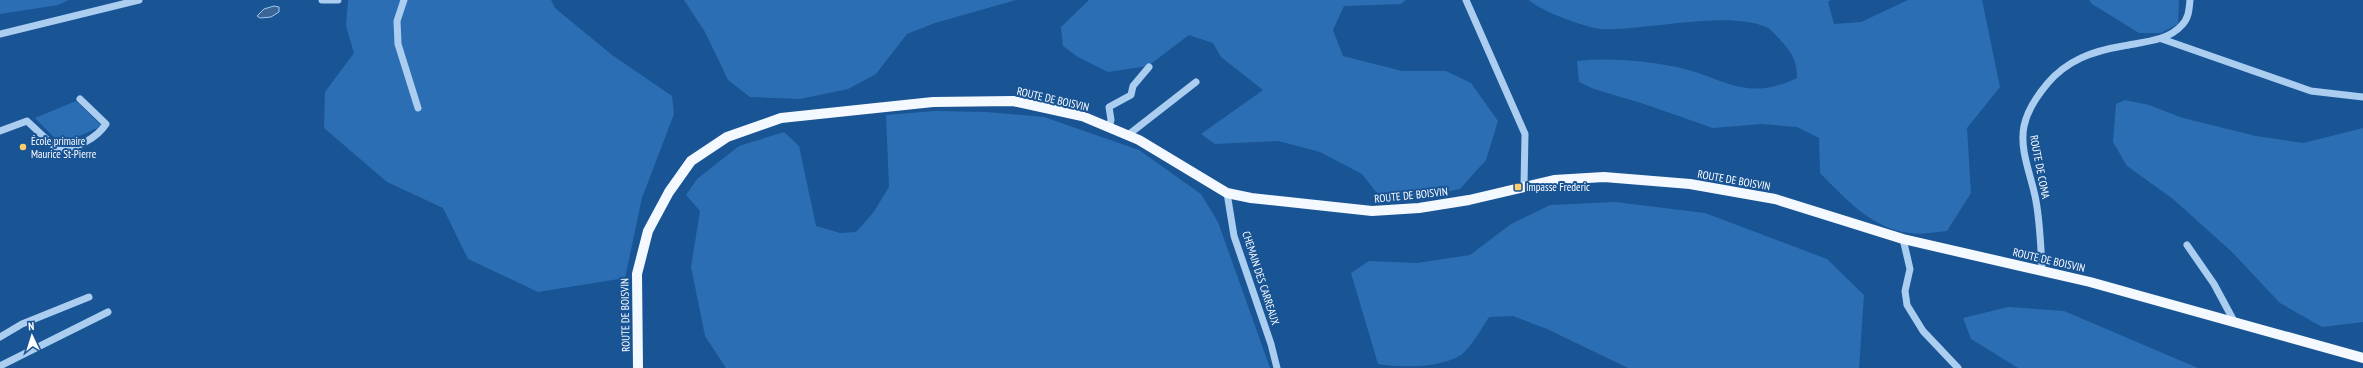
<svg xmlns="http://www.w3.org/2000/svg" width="2363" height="368" font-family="'PT Sans Narrow',sans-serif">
	<rect width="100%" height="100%" fill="#195495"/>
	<g fill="#2c6eb3">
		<polygon points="0,0 69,0 58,5 0,14"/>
		<polygon points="348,0 551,0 555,8 612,55 672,96 674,114 642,198 625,278 538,292 468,259 443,208 387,182 324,128 325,92 354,53 346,26"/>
		<polygon points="684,0 1016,0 935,23 907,34 876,74 848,89 800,99 750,97 728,80 705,32"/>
		<polygon points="1089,0 1406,0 1401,4 1344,6 1333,30 1343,56 1402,71 1446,71 1471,83 1498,121 1486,160 1460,189 1399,201 1376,192 1362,174 1320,152 1278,141 1215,144 1201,134 1263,90 1221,57 1213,43 1189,35 1148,66 1108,72 1078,57 1063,46 1061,27"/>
		<path d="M1529,0H1831L1828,2L1834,24L1861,22L1908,0H1982L2000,87L1967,128L1971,193L1947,231C1935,232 1922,235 1910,233C1872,229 1846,199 1820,173L1819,138L1797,127L1761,124L1713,128L1641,103L1594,89L1579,82L1577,61C1609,58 1640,60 1671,66C1723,75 1742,104 1797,78C1797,63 1793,54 1783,43C1778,38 1773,31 1768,28C1729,9 1646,31 1602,29C1586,28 1540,11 1529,0Z"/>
		<polygon points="2089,0 2179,0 2178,24 2161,33 2139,33 2092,4"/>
		<polygon points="2125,100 2149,105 2183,118 2256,136 2303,143 2363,128 2363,322 2322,327 2280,303 2232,252 2173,199 2127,166 2113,142 2116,104"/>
		<polygon points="76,101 102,126 61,144 35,118"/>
		<polygon points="935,111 986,112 1044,117 1139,150 1201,194 1218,222 1270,368 726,368 705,336 691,267 700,211 686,195 697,179 739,146 784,132 799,146 816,226 840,233 856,232 873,213 889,187 886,115"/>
		<path d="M1615,202L1705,213L1827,259L1864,295L1859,368H1628L1547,329L1513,316L1489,317C1481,329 1472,346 1461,355C1440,368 1403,368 1378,364L1351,273L1369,261L1417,263L1470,255L1511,224L1550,205Z"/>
		<polygon points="2008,307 2064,311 2198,368 2018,368 1971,339 1963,318"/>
	</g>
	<polygon fill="#3b6695" stroke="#9dc8f2" points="274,6 279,7 279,12 271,17 260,18 257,16 264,9"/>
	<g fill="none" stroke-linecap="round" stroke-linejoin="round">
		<g stroke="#aacdf0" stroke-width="7">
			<polyline points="322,0 338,0"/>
			<polyline points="404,0 397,21 398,44 418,108"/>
			<polyline points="1466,0 1525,134 1524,185"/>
			<polyline points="0,34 139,0"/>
			<polyline points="2162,39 2311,91 2363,97"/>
			<polyline points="1109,127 1111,120 1109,107 1131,95 1133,86 1149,67"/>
			<path d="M0,131L27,121L58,150C75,150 97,138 106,124L80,99"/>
			<polyline points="1128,135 1196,82"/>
			<polyline points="1227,193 1234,236 1271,344 1277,368"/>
			<polyline points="1903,239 1910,269 1905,291 1907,305 1923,331 1958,368"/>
			<polyline points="2187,245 2214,284 2235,323"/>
			<path d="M2042,270C2041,247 2040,223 2036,201C2032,177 2019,151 2024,126C2027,111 2037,96 2047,84C2067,60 2093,51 2123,46C2143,42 2168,41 2182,25C2189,18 2189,9 2190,0"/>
			<polyline points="0,337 22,324 89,297"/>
			<polyline points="0,366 108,312"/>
		</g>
		<polyline stroke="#f4f8ff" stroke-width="10" points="638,368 637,274 648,231 669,192 691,161 727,137 781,118 933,102 1013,101 1082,116 1139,140 1227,193 1251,198 1372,211 1419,208 1469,200 1554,180 1604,177 1690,184 1775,199 1903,239 2090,282 2363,358"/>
	</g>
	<g fill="#ffce6a" stroke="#195495" stroke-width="1.5">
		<circle cx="23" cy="147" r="4"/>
		<rect x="1514" y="183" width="8" height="8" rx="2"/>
	</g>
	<g text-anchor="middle" stroke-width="4" stroke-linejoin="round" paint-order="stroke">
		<g font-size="11" fill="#fff" stroke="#195495">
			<text transform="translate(1053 99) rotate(13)" y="4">ROUTE DE BOISVIN</text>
			<text transform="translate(2040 167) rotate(79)" y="4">ROUTE DE COMA</text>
			<text transform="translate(1734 180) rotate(10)" y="4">ROUTE DE BOISVIN</text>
			<text transform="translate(1411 195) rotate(-6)" y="4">ROUTE DE BOISVIN</text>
			<text transform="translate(2049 260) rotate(13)" y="4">ROUTE DE BOISVIN</text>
			<text transform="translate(1261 278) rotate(72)" y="4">CHEMAIN DES CARREAUX</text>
			<text transform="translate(625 315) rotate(-91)" y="4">ROUTE DE BOISVIN</text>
		</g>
		<g font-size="11" fill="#fff" stroke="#195495" text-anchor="start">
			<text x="31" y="145">École primaire<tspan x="31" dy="13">Maurice St-Pierre</tspan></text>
			<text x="1526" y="191">Impasse Frederic</text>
		</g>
	</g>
	<g transform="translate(32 336) rotate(356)" stroke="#195495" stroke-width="3" paint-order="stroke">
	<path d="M0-3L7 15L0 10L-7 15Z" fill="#ffffff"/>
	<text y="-6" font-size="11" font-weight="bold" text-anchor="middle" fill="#ffffff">N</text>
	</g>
</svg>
